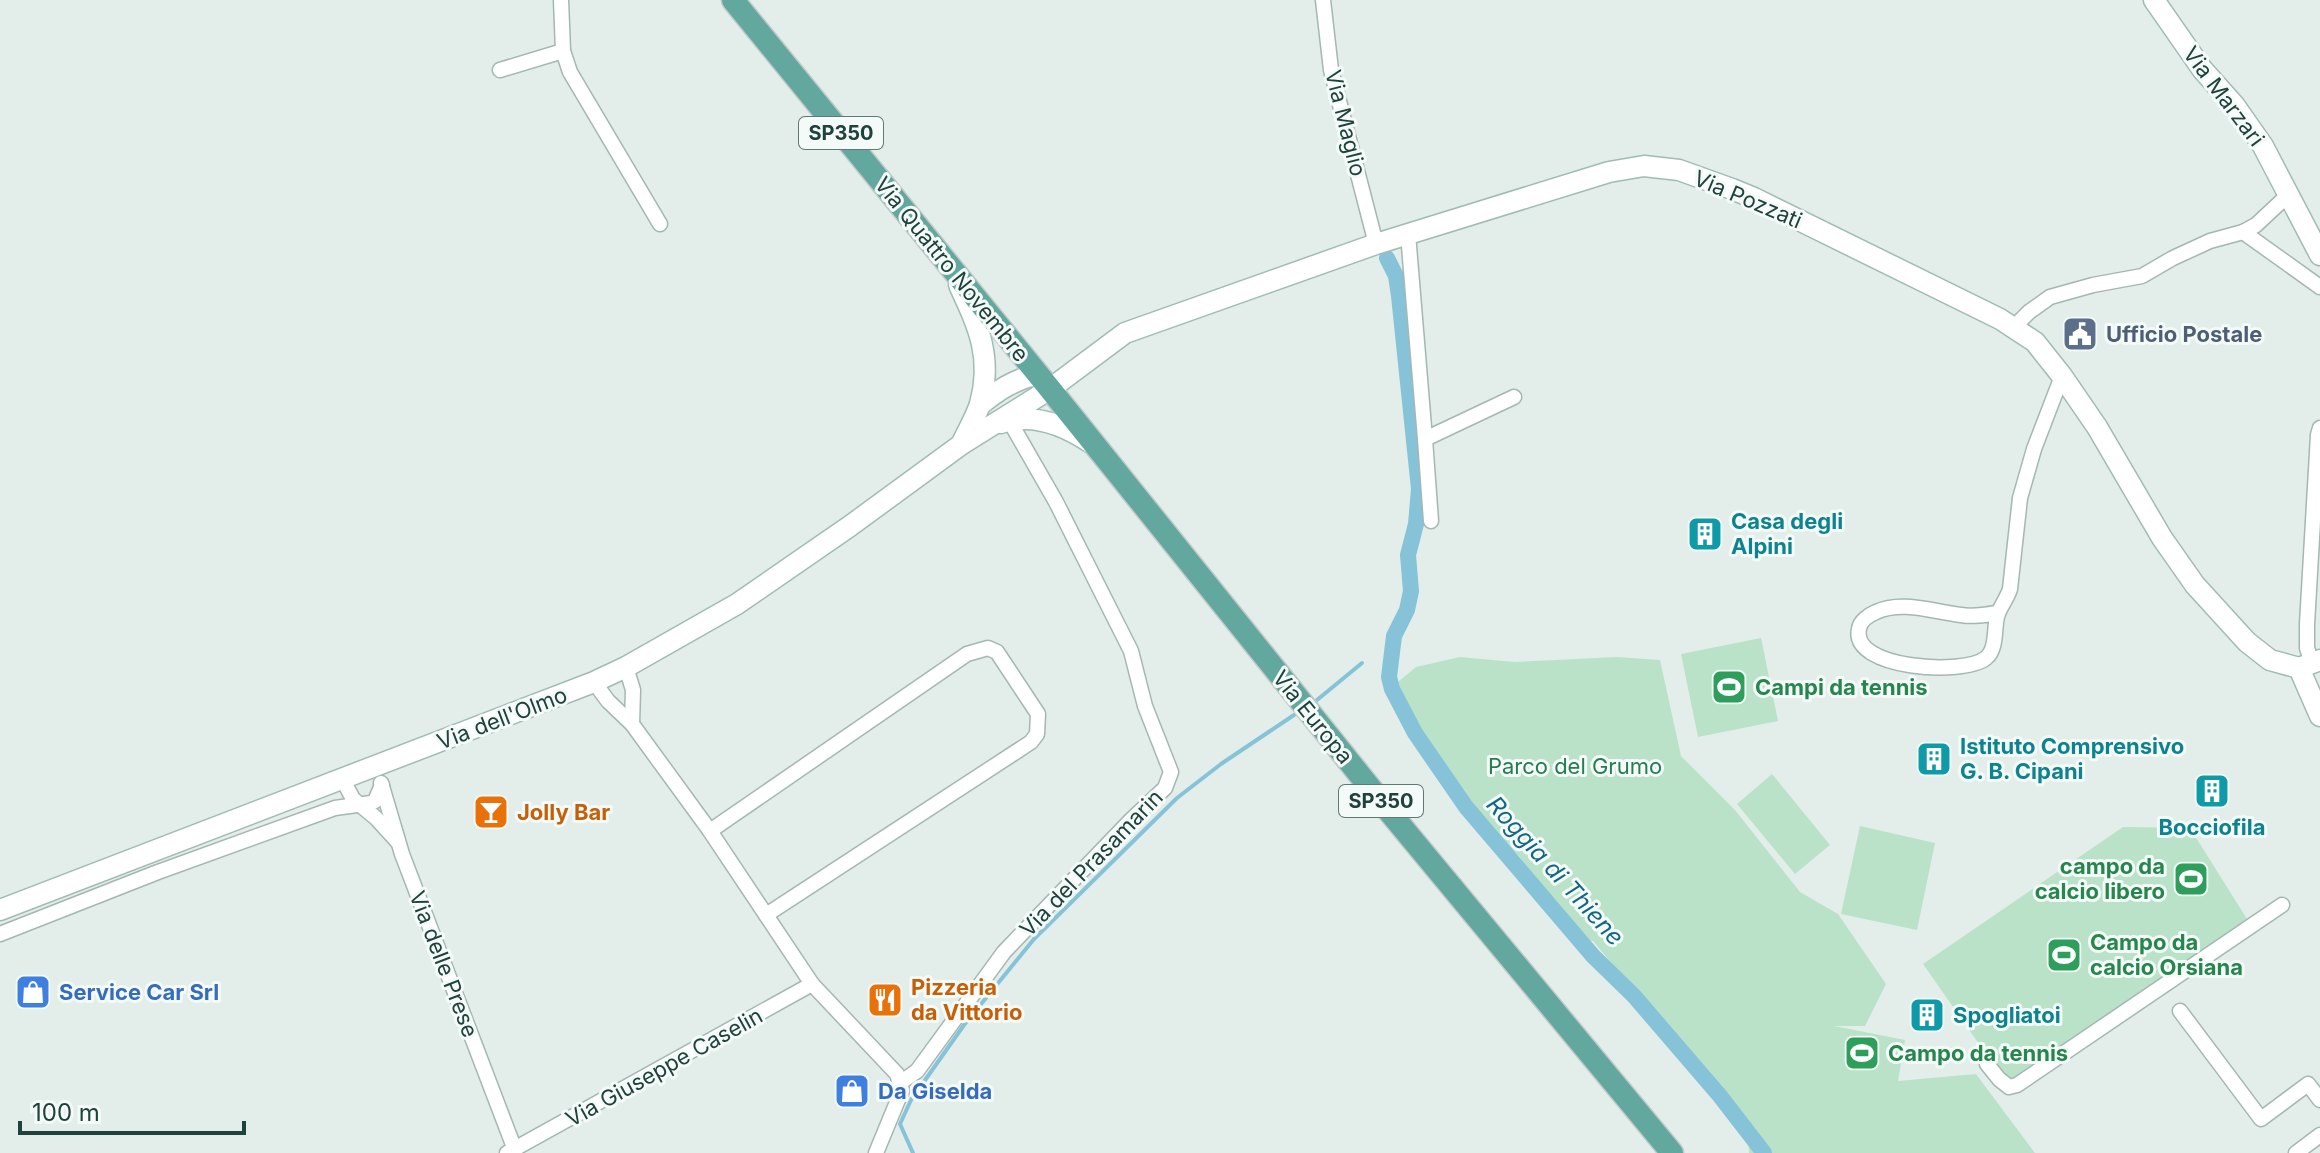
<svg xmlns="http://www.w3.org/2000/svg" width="2320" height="1153" font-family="Inter,sans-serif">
	<rect width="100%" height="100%" fill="#e3eeea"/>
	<g fill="#bae2c9">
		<polygon points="1761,638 1778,721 1698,737 1681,654"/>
		<polygon points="1460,657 1515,662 1617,657 1660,660 1681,756 1735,810 1800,892 1838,914 1886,984 1865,1026 1834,1026 1905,1040 1898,1081 1976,1074 2035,1153 1749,1153 1748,1127 1593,941 1577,939 1519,856 1489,832 1434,757 1398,700 1393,686 1416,667"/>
		<polygon points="1772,774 1830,845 1795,874 1737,804"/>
		<polygon points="1860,826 1935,843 1917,930 1841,914"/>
		<polygon points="2123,827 2190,828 2247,919 2009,1087 1923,964"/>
	</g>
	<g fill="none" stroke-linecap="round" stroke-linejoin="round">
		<g stroke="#86c3d9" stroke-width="4">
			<polyline points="1317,700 1362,663"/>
			<polyline points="913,1153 900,1124 911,1100 964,1025 1034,939 1177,798 1221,764 1294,715"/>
		</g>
		<polyline stroke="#86c3d9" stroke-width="16" points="1387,258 1396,276 1399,296 1419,489 1416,524 1408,555 1411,591 1407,610 1394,636 1389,677 1392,689 1415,733 1466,807 1593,956 1634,996 1720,1096 1764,1153"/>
		<defs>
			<g id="street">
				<polyline points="1323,0 1331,70 1376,244"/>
				<polyline points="563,51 570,72 660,224"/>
				<polyline points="500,70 563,51 561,0"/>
				<polyline points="2243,232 2320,287"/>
				<polyline points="1408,234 1425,439 1514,397"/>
				<polyline points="2014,327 2029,312 2050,297 2093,285 2142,276 2173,258 2210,241 2243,232 2256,225 2288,195"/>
				<polyline points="1425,439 1431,521"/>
				<path d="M1997,613C1985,615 1973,617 1961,615C1934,612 1902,600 1876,612C1869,615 1860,621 1859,629C1850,669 1964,676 1986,658C1997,649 1994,629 1997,617C1999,608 2007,599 2010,589L2020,498L2034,449L2062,376"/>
				<polyline points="2312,663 2307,648 2307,624 2318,435 2320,428"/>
				<polyline points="626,667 633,690 632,724"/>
				<polyline points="594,682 608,701 632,724 710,831 812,984 897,1074 902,1090 876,1153"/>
				<polyline points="343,780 353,799 376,818 397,841"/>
				<polyline points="381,783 402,854 515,1150"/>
				<polyline points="710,831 967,654 988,648 997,652 1038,714 1037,734 1031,742 766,915"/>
				<polyline points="0,934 158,872 335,808 371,803 375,801 382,785"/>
				<polyline points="2180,1011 2261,1119 2308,1084 2320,1100"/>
				<polyline points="1987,1064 1999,1079 2009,1087 2017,1085 2282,905"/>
				<polyline points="900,1083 917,1071 1004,952 1131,820 1165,788 1171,772 1145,706 1131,651 1056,502 1009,420"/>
				<polyline points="507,1153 812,984"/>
				<polyline points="2296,1153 2320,1135"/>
			</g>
			<g id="secondary">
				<polyline points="2154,0 2202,69 2235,106 2263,146 2320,255"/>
				<path d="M959,285C978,326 993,357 980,404C976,417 968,430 962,443"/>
				<path d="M980,405C998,390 1014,380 1037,374"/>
				<path d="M1001,423C1032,412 1064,425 1091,443"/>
				<polyline points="2299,668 2320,716"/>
				<polyline points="2299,668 2320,660"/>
				<polyline points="0,910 594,682 626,667 737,604 850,526 962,444 1050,389 1125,333 1376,244 1609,172 1644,166 1679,170 1732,189 1754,198 2000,319 2035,342 2062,376 2097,427 2162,538 2195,585 2247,642 2270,660 2299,668"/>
			</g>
			<polyline id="primary" points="733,0 1050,389 1392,815 1672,1153"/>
		</defs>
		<use href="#street" stroke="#a5b7b2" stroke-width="17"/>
		<use href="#secondary" stroke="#a0bbb4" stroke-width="23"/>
		<use href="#primary" stroke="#c1cac8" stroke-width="25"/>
		<use href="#street" stroke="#fff" stroke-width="14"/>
		<use href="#secondary" stroke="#fff" stroke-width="20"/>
		<use href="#primary" stroke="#63a89e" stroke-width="22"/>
	</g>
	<defs>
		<symbol id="civic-square" viewBox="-11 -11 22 22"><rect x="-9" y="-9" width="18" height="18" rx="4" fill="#5c6f8a" stroke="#f4faf8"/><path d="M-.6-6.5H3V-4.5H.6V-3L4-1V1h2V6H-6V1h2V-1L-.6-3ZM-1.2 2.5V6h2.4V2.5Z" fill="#fff"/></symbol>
		<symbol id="building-square" viewBox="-11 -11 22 22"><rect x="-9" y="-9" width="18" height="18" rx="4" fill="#0f9aa8" stroke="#f4faf8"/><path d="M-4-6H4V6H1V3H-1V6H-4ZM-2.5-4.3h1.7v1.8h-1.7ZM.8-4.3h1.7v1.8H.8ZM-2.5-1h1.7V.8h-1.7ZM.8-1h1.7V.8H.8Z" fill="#fff"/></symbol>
		<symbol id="stadium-square" viewBox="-11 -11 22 22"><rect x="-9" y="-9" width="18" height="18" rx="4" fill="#2e9e5b" stroke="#f4faf8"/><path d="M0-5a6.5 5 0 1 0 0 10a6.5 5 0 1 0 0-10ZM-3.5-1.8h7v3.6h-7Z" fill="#fff"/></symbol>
		<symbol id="bar-square" viewBox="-11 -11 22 22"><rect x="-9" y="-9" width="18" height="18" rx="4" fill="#e8710a" stroke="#f4faf8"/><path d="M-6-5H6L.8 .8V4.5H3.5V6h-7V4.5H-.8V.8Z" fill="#fff"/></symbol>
		<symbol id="shop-square" viewBox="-11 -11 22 22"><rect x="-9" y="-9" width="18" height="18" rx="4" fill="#3f7fe0" stroke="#f4faf8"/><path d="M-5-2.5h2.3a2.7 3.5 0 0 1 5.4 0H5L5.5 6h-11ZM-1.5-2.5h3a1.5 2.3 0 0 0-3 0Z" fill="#fff"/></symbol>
		<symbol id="restaurant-square" viewBox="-11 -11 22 22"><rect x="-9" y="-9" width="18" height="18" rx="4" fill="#e8710a" stroke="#f4faf8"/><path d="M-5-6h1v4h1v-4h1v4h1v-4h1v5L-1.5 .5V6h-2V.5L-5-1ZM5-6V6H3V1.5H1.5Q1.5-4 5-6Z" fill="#fff"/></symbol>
	</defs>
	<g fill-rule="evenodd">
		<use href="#civic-square" x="2060" y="314" width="40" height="40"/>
		<use href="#building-square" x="1685" y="514" width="40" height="40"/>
		<use href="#stadium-square" x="1709" y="667" width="40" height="40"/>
		<use href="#building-square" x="1914" y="739" width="40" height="40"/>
		<use href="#building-square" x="2192" y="771" width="40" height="40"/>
		<use href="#bar-square" x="471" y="792" width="40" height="40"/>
		<use href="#stadium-square" x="2171" y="859" width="40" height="40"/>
		<use href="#stadium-square" x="2044" y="935" width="40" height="40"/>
		<use href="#shop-square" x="13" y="972" width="40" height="40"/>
		<use href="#restaurant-square" x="865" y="980" width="40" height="40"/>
		<use href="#building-square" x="1907" y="995" width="40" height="40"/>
		<use href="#stadium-square" x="1842" y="1033" width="40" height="40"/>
		<use href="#shop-square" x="832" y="1071" width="40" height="40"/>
	</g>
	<g text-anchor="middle" stroke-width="6" stroke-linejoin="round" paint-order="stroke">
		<g fill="#f4faf8" stroke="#607974" stroke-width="2">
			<rect x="799" y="117" width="84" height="32" rx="6"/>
			<rect x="1339" y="785" width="84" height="32" rx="6"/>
		</g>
		<g font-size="20" font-weight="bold" fill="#20423c">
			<text x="841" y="140">SP350</text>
			<text x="1381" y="808">SP350</text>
		</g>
		<g font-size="22" fill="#20423c" stroke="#f4faf8">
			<text transform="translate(2224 96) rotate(53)" y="8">Via Marzari</text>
			<text transform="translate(1346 123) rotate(76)" y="8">Via Maglio</text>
			<text transform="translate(1748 199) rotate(23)" y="8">Via Pozzati</text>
			<text transform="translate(952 269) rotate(51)" y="8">Via Quattro Novembre</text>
			<text transform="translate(1313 717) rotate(51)" y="8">Via Europa</text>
			<text transform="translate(502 718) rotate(-21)" y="8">Via dell'Olmo</text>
			<text transform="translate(1091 863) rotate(-46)" y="8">Via del Prasamarin</text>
			<text transform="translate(444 964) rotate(69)" y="8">Via delle Prese</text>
			<text transform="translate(664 1067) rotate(-29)" y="8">Via Giuseppe Caselin</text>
		</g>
		<g font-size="22" font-weight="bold" fill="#4e5e75" stroke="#f4faf8" text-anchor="start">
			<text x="2106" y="342">Ufficio Postale</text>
		</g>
		<g font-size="22" font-weight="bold" fill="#0d838f" stroke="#f4faf8" text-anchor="start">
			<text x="1731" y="529">Casa degli<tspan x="1731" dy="25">Alpini</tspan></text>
			<text x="1960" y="754">Istituto Comprensivo<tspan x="1960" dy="25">G. B. Cipani</tspan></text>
			<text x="2212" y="835" text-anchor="middle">Bocciofila</text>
			<text x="1953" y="1023">Spogliatoi</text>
		</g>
		<g font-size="22" font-weight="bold" fill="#27864d" stroke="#f4faf8" text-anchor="start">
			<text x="1755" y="695">Campi da tennis</text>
			<text x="2165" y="874" text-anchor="end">campo da<tspan x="2165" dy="25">calcio libero</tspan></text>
			<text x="2090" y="950">Campo da<tspan x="2090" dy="25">calcio Orsiana</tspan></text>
			<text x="1888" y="1061">Campo da tennis</text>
		</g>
		<g font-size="22" fill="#267d51" stroke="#f4faf8">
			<text x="1575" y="774">Parco del Grumo</text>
		</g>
		<g font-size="22" font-weight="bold" fill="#c56008" stroke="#f4faf8" text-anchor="start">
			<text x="517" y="820">Jolly Bar</text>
			<text x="911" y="995">Pizzeria<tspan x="911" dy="25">da Vittorio</tspan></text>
		</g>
		<g font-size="22" font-weight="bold" fill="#366cbe" stroke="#f4faf8" text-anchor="start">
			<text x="59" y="1000">Service Car Srl</text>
			<text x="878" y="1099">Da Giselda</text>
		</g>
		<g font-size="24" font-style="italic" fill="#146685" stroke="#f4faf8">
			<text transform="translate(1555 871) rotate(48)" y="8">Roggia di Thiene</text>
		</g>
	</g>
	<path d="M20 1121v12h224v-12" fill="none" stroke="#20423c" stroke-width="4"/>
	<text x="32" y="1121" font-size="24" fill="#20423c" stroke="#f4faf8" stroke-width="6" paint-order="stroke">100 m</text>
</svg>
